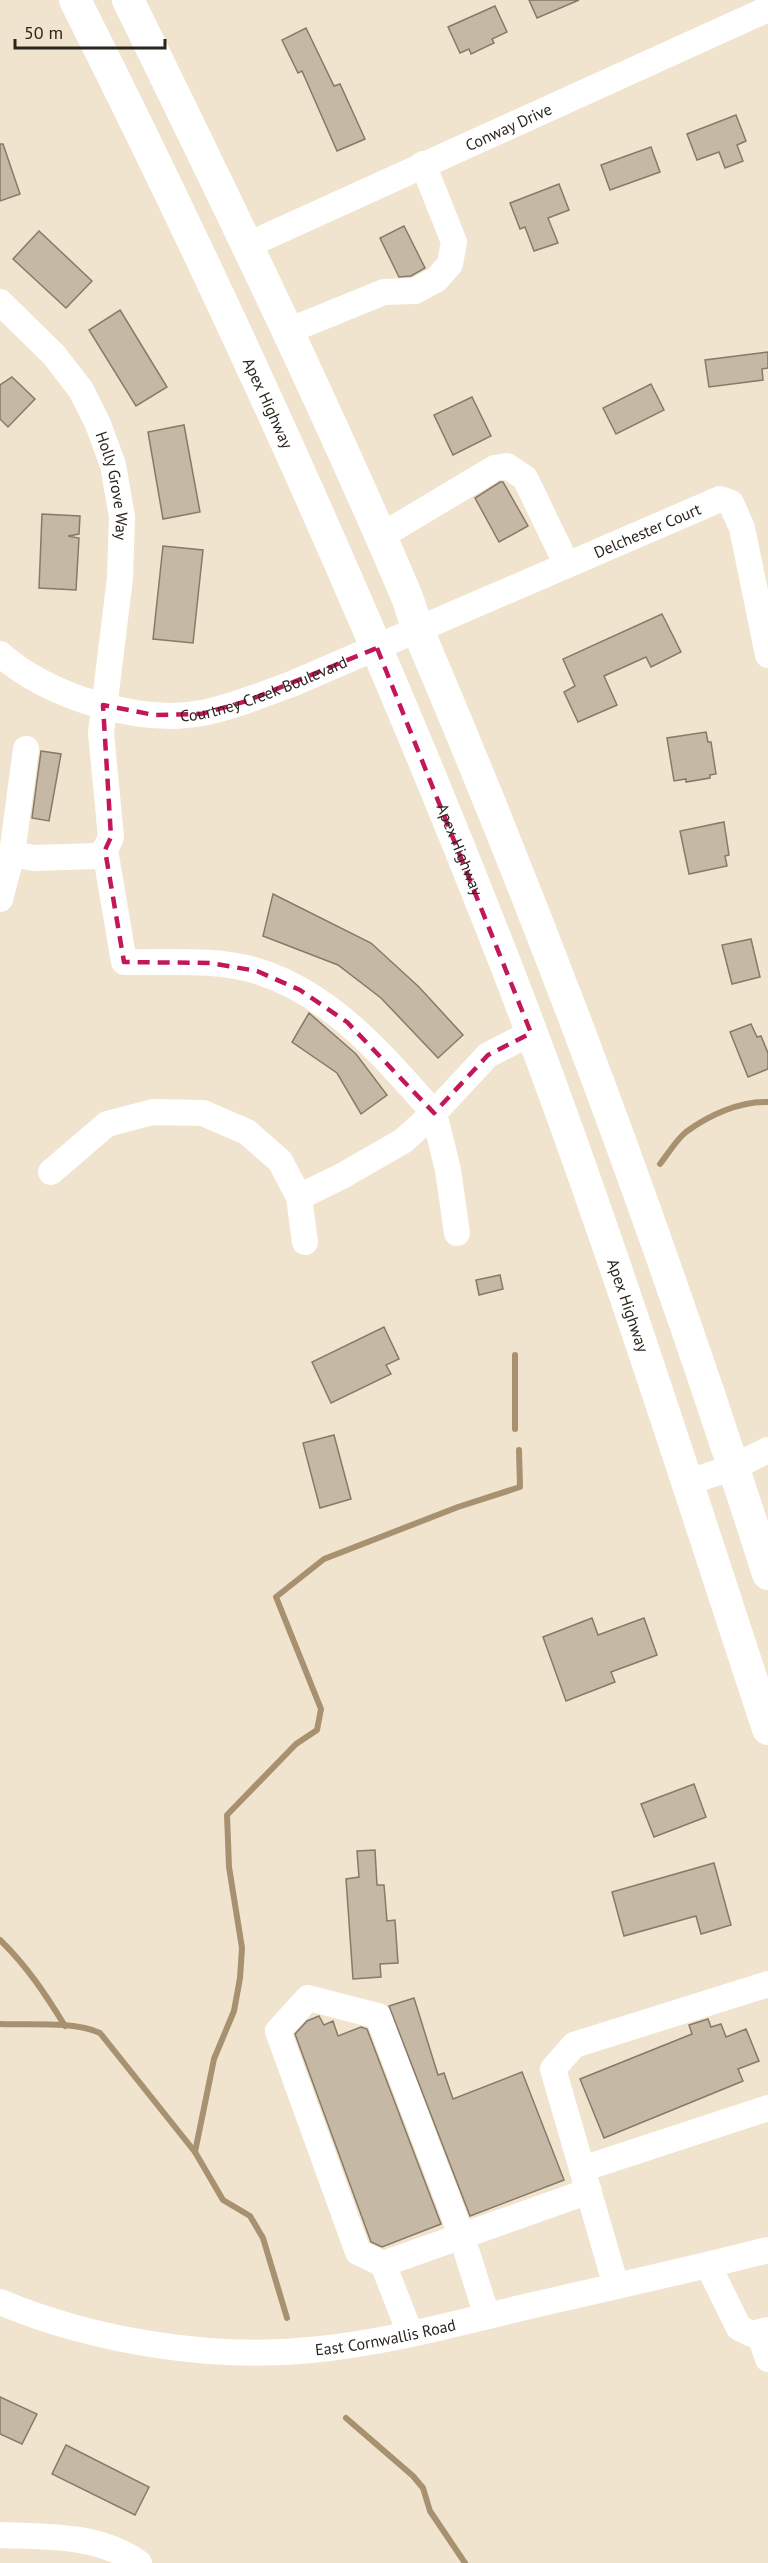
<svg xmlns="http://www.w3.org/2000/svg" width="768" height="2563" font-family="'PT Sans',sans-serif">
	<rect width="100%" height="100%" fill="#f1e4ce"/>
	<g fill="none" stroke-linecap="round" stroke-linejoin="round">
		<g stroke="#a79170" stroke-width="6">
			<path d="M660,1164C668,1154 676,1140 686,1132C709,1115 740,1101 768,1102"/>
			<polyline points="515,1355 515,1429"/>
			<path d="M0,1940C27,1966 46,1995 65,2026"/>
			<path d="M0,2024C30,2025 74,2021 100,2033L195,2152L223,2200L250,2216L263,2238L287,2318"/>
			<polyline points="195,2152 214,2059 234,2011 240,1978 242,1948 229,1867 227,1815 296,1744 317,1730 321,1709 276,1597 324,1559 458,1507 520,1487 519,1450"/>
			<polyline points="346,2418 413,2476 423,2488 430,2511 465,2563"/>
		</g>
	</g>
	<g fill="#c5b8a4" stroke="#877a67" stroke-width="1.5">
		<polygon points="529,0 579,0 537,18"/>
		<polygon points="495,6 507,32 492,39 494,43 471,54 469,49 460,53 448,27"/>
		<polygon points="306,28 334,86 340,84 365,139 337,151 302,71 298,73 282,40"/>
		<polygon points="736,115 746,141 737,145 743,161 725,168 719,152 697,160 687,134"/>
		<polygon points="0,144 3,144 20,194 0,201"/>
		<polygon points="651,147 660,172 610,190 601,165"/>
		<polygon points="559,184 569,210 548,218 558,243 534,251 525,227 520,229 510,203"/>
		<polygon points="404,226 425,268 411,276 399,277 380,238"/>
		<polygon points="39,231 92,281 66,308 13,259"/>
		<polygon points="120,310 167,387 136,406 89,330"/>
		<polygon points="768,352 768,368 762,369 763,380 709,387 705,360"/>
		<polygon points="12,377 35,399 8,427 0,419 0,385"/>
		<polygon points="651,384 664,410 616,434 603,408"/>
		<polygon points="472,397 491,436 453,455 434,415"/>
		<polygon points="184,425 200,512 163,519 148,432"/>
		<polygon points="500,482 503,482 528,526 499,542 475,498"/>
		<polygon points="42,514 80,516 79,534 68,536 79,538 76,590 39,588"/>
		<polygon points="163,546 203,550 193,643 153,639"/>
		<polygon points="662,614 681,652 651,667 646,657 604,676 617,705 578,722 564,692 575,686 563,659"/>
		<polygon points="706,732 708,742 711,742 716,774 710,775 710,778 686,782 686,779 674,781 667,738"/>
		<polygon points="41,751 61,754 49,821 32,818"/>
		<polygon points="724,822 729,855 725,856 727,866 689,874 680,831"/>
		<polygon points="273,894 371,943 419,987 463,1035 438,1058 381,998 338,965 263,936"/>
		<polygon points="751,939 760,977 732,984 722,945"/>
		<polygon points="309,1013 356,1054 387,1095 361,1114 337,1073 292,1042"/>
		<polygon points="751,1024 757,1037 761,1036 768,1053 768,1069 748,1077 730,1032"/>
		<polygon points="500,1275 503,1289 479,1295 476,1280"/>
		<polygon points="384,1327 399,1359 386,1365 391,1374 331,1403 312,1362"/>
		<polygon points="334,1435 351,1499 320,1508 303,1443"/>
		<polygon points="592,1618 598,1635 644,1618 657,1655 611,1672 615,1682 566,1701 543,1637"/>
		<polygon points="694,1784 706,1817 654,1837 641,1804"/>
		<polygon points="375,1850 377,1885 384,1885 387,1921 395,1920 398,1963 380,1964 381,1977 353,1979 346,1879 359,1877 357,1851"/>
		<polygon points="714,1863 731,1925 701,1934 696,1916 624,1936 612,1892"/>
		<polygon points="414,1998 438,2075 444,2073 453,2099 522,2072 564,2180 470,2216 389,2006"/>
		<polygon points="319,2016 324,2025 333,2021 338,2036 361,2027 367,2029 441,2224 382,2247 371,2242 295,2034 307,2021"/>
		<polygon points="708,2019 711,2027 721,2024 726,2037 746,2029 759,2061 738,2069 743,2081 604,2138 580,2079 692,2034 689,2025"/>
		<polygon points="0,2397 37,2414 22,2444 0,2434"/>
		<polygon points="66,2445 149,2487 135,2515 52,2474"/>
	</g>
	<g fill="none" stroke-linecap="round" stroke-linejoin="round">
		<g stroke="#fff" stroke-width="26">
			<path id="s1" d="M248,245L768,9"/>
			<path id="s2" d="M0,302L54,355L81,390L98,424L113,465L122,517L120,578L101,733L111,837L105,850L97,856L34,858L12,854"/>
			<polyline points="288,331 384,292 415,291 437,279 450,264 454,242 423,164"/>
			<polyline points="381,536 495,468 507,466 525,478 567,565"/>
			<path id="s3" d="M0,654C48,696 138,725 202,713C233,707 264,694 294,683L720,499L731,503L742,528L768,655"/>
			<path d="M105,850L124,962C167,963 215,958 257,971C332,994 384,1057 434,1113L488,1055L531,1033"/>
			<polyline points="0,899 12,854 26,749"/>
			<polyline points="51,1172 107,1124 153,1112 203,1113 247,1132 280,1161 299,1197 342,1176 403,1141 434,1113 448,1170 457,1233"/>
			<polyline points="299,1197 305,1242"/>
			<polyline points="689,1482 734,1467 768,1450"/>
			<polyline points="582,2169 768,2108"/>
			<polyline points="383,2264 358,2252 278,2031 308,1998 378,2016 461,2234 487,2316"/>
			<polyline points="708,2265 739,2328 752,2334 768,2330"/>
			<polyline points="616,2286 553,2069 574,2045 768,1984"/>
			<path id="s4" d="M0,2302C93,2341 211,2360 311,2350C385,2343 458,2323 529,2306C609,2288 689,2270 768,2250"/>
			<polyline points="410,2333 383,2264 589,2191"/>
			<polyline points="759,2333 768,2359"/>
			<path d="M0,2535C48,2537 98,2534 139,2563"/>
		</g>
		<g stroke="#fff" stroke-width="32">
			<path id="s5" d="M75,0C228,304 368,614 493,932C596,1193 680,1462 768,1729"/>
			<path d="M128,0C225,198 321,395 407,597L418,630C550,940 666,1253 768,1574"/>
		</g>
	</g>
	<path fill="none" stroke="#c2185b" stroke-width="4.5" stroke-dasharray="12 8" stroke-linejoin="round" d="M377,648L531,1033L488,1055L434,1113L347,1022L300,990L257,971L210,963L124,962L105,850L111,837L103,705L154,715L201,714L247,701Z"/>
	<g text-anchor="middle" stroke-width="4.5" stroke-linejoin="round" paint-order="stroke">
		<g font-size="16" fill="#2a251d" stroke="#f1e4ce">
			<text dy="6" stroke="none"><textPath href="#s1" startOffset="286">Conway Drive</textPath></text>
			<text dy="6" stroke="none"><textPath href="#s5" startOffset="447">Apex Highway</textPath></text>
			<text dy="6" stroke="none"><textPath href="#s2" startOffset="222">Holly Grove Way</textPath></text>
			<text dy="6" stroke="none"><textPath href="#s3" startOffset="698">Delchester Court</textPath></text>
			<text dy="6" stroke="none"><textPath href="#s3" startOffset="282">Courtney Creek Boulevard</textPath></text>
			<text dy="6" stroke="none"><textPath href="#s5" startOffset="933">Apex Highway</textPath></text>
			<text dy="6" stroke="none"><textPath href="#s5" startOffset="1419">Apex Highway</textPath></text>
			<text dy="6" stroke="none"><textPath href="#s4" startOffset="393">East Cornwallis Road</textPath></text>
		</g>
	</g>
	<path d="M15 39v9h150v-9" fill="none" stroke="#2a251d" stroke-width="3"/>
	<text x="24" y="39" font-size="18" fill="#2a251d" stroke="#f1e4ce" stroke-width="4.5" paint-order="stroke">50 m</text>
</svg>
